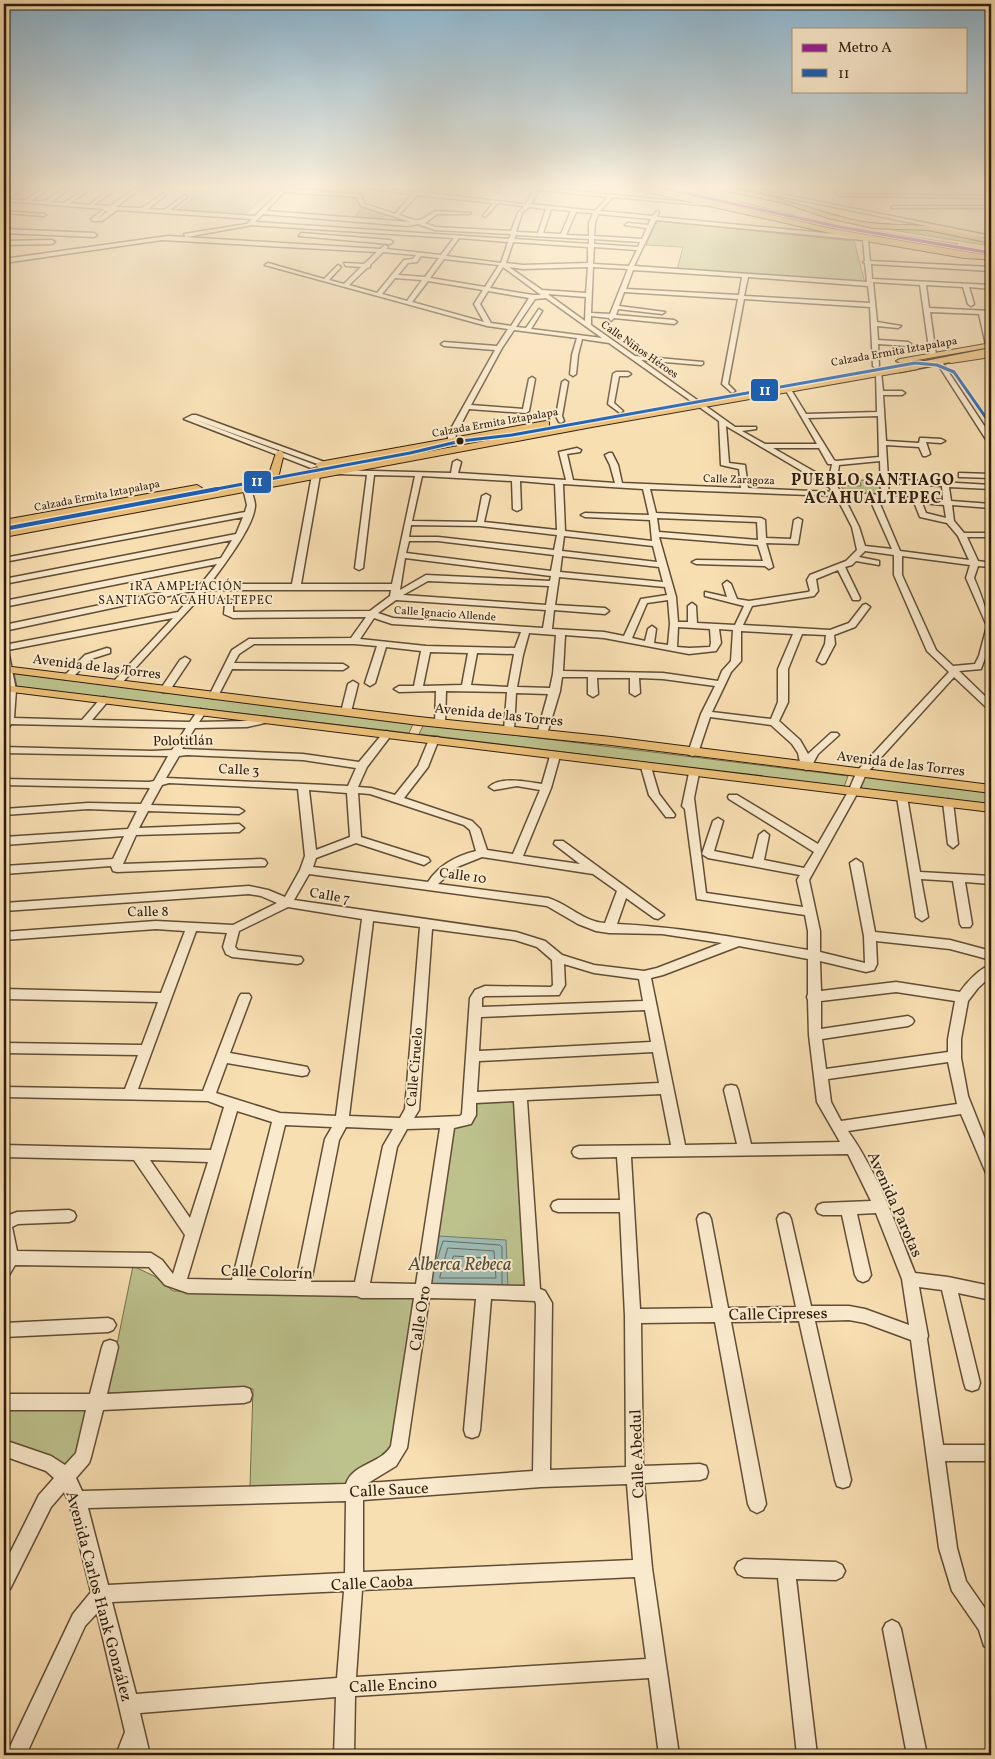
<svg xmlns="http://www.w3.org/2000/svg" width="995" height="1759" font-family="Vollkorn,serif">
	<rect width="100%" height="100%" fill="#f8dfb2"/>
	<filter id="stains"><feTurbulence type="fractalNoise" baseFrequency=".004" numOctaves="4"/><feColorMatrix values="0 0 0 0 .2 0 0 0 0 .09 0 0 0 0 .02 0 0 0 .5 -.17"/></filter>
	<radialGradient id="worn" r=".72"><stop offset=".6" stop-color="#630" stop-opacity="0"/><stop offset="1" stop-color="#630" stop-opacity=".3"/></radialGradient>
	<g fill="#bdc28d" stroke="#766f4c">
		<polygon points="206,188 275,188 244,215 178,210"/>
		<polygon points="655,188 839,228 858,230 753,207 755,206 740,202 843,226 958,244 950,250 834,230 837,228"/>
		<polygon points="364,206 386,214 378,220 353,219"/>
		<polygon points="657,221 854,241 865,283 677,270 683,247 646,245"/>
		<polygon points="874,227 936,231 991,242 991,246"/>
		<polygon points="860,480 882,481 883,494 846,493 840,485 861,486"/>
		<polygon points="14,672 413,724 409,733 17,687"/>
		<polygon points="424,724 848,776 844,787 419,734"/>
		<polygon points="865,777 991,792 991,806 860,790"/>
		<polygon points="470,1098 517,1098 530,1289 424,1290 448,1122 461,1122"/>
		<polygon points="133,1266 154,1276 173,1291 421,1294 391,1450 370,1462 348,1486 250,1486 253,1389 107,1393"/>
		<polygon points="11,1405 93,1405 81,1456 67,1472 56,1460 4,1443 4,1418"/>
	</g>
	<polygon fill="#9fbbb4" stroke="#727b70" points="438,1236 506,1240 508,1290 424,1290"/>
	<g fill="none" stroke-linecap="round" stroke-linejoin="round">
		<g stroke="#676c60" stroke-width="1">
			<polygon points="448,1248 494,1251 496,1278 440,1278"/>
			<polygon points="454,1256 486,1258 488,1270 450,1271 449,1268"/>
			<polyline points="434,1269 443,1241 500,1245 502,1247 502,1284"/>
		</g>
		<defs>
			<g id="minor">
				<path d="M20,188H26L6,199L26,200L44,188H49L31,201H45L65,188H71L51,202L64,203L87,188H92L70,203L89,205L112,188H117L94,205L110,206L136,188H141L116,207L142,208L164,193L166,195L148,209L164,210L185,195L187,197L170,210L255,216L283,188L354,194L351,188H355L359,194L363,196L361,197L365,204L395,214L412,194L365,188L414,192L418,189L420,190L419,192L522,204H526L535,188H545L714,205L712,206L613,197L600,211L653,216L657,211L659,212L657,217L866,237L870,235L873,237L868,241L870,261L991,267V271L871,264L872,279L991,285V289L969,287L974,304L971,306L968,304L963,287L926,285L929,308L991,311V315L985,314L991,342V346L989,347L986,345L979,314L930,312L936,355L933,357L930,355L920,285L873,282L877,322L901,326L898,328L877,326L878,340L908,342L911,344L908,346L878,344L879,366L876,368L873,366L870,307L744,299L728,384L735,391L732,393L722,384L738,299L624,292L619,306L665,312L662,314L618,309L616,315L674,320L677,322L674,324L614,318L611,321L609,318L591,316V325L635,356L703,362V364L701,365L641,360L735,427H756V429L742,431L765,444H817L785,389L786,388H790L806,414L877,412L876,373L881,372L883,391H902L905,393L902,395H883L886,441L919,443L920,438H923L941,439L945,441L941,443L926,442L930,454L926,456H923L919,447L886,445L888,479L991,485V489L949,487L951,501L991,504V508L952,505L954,521L964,533H991V537H967L978,561L991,563V567L978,566L974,578C988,610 995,635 981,669L959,671L991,702V710L988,709L954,677L866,774L858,792L809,880L820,931V952L865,963L864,936L850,863L856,859L862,863L875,932L950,940L991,951V960L950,949L876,941L877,964L874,970L866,972L820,961L821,991L896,982L960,992C967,982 980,968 991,965V976L978,988L968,1001L961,1039V1058L968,1096L991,1154V1175L986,1173L961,1114L848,1131C878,1173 896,1225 915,1273L948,1277L991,1286V1300L958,1293L980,1383L978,1389L972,1391L966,1389L964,1383L942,1290L919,1287L928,1336L927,1339L943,1445H991V1461H945L957,1548L966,1581L991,1617V1648L984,1646L979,1630L952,1591L939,1548L911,1340L865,1323L849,1320L815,1321L851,1480L849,1486L843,1488L837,1486L835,1480L799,1321L731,1322L766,1504L763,1510L757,1513L751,1510L748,1504L715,1322L641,1323L643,1466L700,1464L706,1466L708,1472L706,1478L700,1480L644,1483L652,1568L679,1755H659L649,1678L355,1696L354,1755H334L336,1697L140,1713L150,1755H116L125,1732L97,1613L85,1626L26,1755H6L73,1614L91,1592L69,1502L64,1492L51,1507L10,1589L4,1592V1565L39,1495L54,1478L46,1471L4,1456V1440L51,1456L65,1465L76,1453L86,1410H10L4,1406V1396L10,1394H90L102,1347L104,1342L110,1340L116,1342L118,1347L107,1394L244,1387L250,1389L252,1395L250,1401L244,1403L103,1410L91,1457L89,1463L76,1478L82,1491L346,1484C353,1463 381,1464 391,1446L414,1298H361L357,1296L188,1293L165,1285L149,1267L15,1265L9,1275L4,1277V1217L17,1212L69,1210L74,1212L76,1216L74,1220L69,1222L18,1224L12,1227L17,1251L151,1253L162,1260L173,1274L185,1235L134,1160L4,1157V1145L211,1150L224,1107L208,1101L4,1097V1087L125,1089L138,1055L4,1053V1043L142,1045L158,1002L4,999V989L161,993L185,931L156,929L4,940V932L156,921L233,925L277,903L261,896L249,894L4,911V903L249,886L268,890L285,897L300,870L305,856L298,789L169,783L162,785L151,805L239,808L244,811L239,814L148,811L139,828L239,824L244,828L239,832L136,835L123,864L261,859L265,860L267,863L265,866L117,872L113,871L111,866L4,874V866L113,859L124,836L4,845V837L128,829L137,811L88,809L4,815V809L88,803L141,804L150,788L4,785V779L149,782L154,781L168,756L4,753V747L152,751L172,750L186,728L11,724L7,731L4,732L7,700L4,671V645L178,612L197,590L4,631V625L201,584L217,564L4,607V601L221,558L232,540L4,584V579L236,534L243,517L4,562V558L245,512L247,505L243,488L247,486L251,488C252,493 254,498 255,504C256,524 223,566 210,584H292L312,475L316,473L320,475L301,584H392L415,476L374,475L363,568L359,570L355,568L367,475L337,474H334V470L451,473L453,462L457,460L461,462L458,473L566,480L559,452L577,448L581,450L580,452L567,454L573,480L615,483L610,465L605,455L609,453H612L618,465L622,483L741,488L739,469L721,465L719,421L609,343L582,339L578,355L576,374L573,376L570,374L572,355L577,338L514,330L502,348L471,405L523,409L529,379L532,377L535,379L529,411L526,413L469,409L456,434L455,441L448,443V434L495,350L444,346L441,344L444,342L497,346L508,329L487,326L265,265L268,263L324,279L338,265L341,267L329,280L344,284L361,267L346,266L344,263L364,264L377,252L162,240L4,263V259L168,236L380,249L385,245L388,247L386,249L441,255L454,238L252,225L186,237L184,234L247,224L252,219L117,210L102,221H93L91,219L104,209L4,201V196ZM539,190L608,197L595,211L531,204ZM284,192L356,197L361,206L411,222L266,211ZM417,195L493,203L483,216L485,217L498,203L524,206L518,213L511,231L435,227L425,223L437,214H469L471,213L436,211C415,222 424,223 399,215ZM529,207L546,209L538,233L516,232L522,213ZM551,209L571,211L561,234L543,233ZM105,211H108L98,219ZM576,212L593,213L589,223V236L566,235ZM263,214L408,226L418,224L435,230L511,234L509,239L255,222ZM598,214L651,219L648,225L628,223L625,225L647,228L642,239L594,236L595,223ZM656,220L863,240L865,261L863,262L865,263L867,282L634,266ZM516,235L589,239V244L514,239ZM459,238L508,242L501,263L446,256ZM594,239L640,242L638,247L594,244ZM513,242L588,247V263L523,265L506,263ZM594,247L637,250L629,266L593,264ZM383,252L416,255L413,259L404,260L377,293L349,285L367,268L370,267V265ZM421,256L439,258L425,277L398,275L408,263L417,262ZM444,259L499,265L485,287L430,278ZM503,267L541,295H533L490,288ZM509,267L523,269L588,267L586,293L542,290ZM593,267L628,269L610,314L591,313ZM633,270L742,277L739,295L626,289ZM748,277L868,286L870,303L744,296ZM395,278L422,280L407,301L382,294ZM428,281L483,290L474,304L484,322L412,302ZM488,291L529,298L511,326L491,323L480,304ZM548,294L586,297L585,321L549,295ZM546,298L602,338L531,329L542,311L539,309L526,328L516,327L535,299ZM878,416L879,457L836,461L834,460L808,418ZM726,426L829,487L833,492L748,488L745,465L729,463ZM773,448H819L828,464H832L829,480ZM880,461L881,495L841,492L836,485L839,465ZM422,476L512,481L513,509L517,511L521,509L520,481L555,484L557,530L484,522L490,496L486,494L482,496L477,522L412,521ZM888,483L942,486L943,500L889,496ZM563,484L643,489L649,515L585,513L581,515L585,517L650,520L652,541L565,531ZM650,489L836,496L852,527L857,550L846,561L810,575L807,580L810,591L808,592L749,601L737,599L731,584L727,581L723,584L727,597L705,592V596L744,606L735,625L697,623L696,606L692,603L688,606V622H678L676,597L659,537L758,545L763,561L696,560L692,562L696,564L765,566L769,569L773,567L766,543L798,544L802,520L798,518L794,520L791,539L766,538L765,520L761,518L656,513ZM844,497L873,499L872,504L892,549L865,546L859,527ZM880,500L914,502L920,517L947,523L958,536L969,560L900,551L880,504ZM922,503L944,505L946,518L926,513ZM657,518L757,522L758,540L659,532ZM411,525L480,526L557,535L554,550L438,537H409ZM564,536L653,546L657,562L562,551ZM409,541H438L554,555L551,571L406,553ZM865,551L894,555V575L927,651L949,672L857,771L848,792L818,844L737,795H729L728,797L729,799L814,852L804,868L764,860L769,835L764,831L759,835L753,859L714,851L723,821L718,818L713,821L702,854L708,858L800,875L797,880L803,907L706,893L694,798L699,773L698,771H690L689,773L682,806L685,809L697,899L805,915L808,931V950C744,939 682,927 617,924L626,898L654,918L658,919L664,915L563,841H555L554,844L580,864L523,856L551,788L560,756L559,754H551L550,756L542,784C527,782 501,776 489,787L494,790L517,786L540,790L513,854L487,850L480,829L472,821L404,798L428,767L439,739L438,737H430L418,766L395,795L371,788L358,787L367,767L392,734L387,731L384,732L359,762L303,754L182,749L195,728L247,727L269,722L271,720L266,717L247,721L199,722L206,712L201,709L198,710L190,722L92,720L109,700L104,697L101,698L82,720L14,718L16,690L8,650L173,618L114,681V685H120L195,603L225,604L224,614L233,618L366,617L351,638L249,639L232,650L209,696L211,698H217L232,669L343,670L348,667L343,664L234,663L239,654L254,644H354L377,646L365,683L370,686L375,683L386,647L421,651L414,686H399L394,689L399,692L436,691L435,723L437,725L440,726L445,723L446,691L507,692L504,730L509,733L514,730L516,693L548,694L537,734L542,737L547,734L560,691L562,677H588V694L593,697L598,694L597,678H630V693L635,696L640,693L639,678L663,679L715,686L701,714L688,753L689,755L693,756L698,753L710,717L771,725L792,744L798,753L801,767L806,770L810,769L818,754L839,735L837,733H831L808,754L800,740L779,721L788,702V669L802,634L826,635L825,644L817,661L822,664L825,663L835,644L834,635L855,627L870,607L866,604L863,605L849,623L830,630L743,625L752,606L814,596L818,591L816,579L838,570L853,600H859L860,598L845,567L852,565L856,561L879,565V561L859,557ZM562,556L659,567L663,582L560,572ZM902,556L970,565L966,578L987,626L979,656L975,664L953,666L936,650L902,575ZM405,558L551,576L550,581L426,575L400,590ZM559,577L665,587L667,595L641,599L624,636L604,632L552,629L554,610L605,614L609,611L605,608L555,605ZM428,581L549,586L546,605L403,595ZM206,590H391L390,596L370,611L233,612V600L199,598ZM396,600L546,610L543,628L393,618L378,613ZM668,600L670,624L668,645L654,643L656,629L652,626L648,629L645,641L632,638L647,603ZM374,618L392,624L521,632L515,648L426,646L360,639ZM678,627L710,629L711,643L710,647L689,648L677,647ZM719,629L733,630L731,661L722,671L718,681L663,673L563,671L565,635L604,638L689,654L716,651L721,643ZM741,631L793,634L778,669V702L771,719L712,712L731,672L741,661ZM529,633L556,635L553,674L550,688L517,687L523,655ZM430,652L468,653L462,685L423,686ZM477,653L514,654L508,687L471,685ZM187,755L303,760L356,768L348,786L166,778L179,756ZM309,790L347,793L350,837L316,850ZM358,793L370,794L464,825L470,830L476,851C456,856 439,865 428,882L313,867L316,858L356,843L424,865L430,861L428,858L361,837ZM482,857L593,874L617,891L605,923C584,922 568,904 548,898L438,884L457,867ZM309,874L547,906L578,924L596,931L609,933L662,934L722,943L657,968L644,971L594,965L562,955L545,941L516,932L294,900ZM288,907L362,919L336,1116L280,1113L216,1093L227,1063L302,1076L307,1075L309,1071L307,1067L302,1066L230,1053L251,997L249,994H241L239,997L203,1091L138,1089L196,931L227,933L223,947L226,954L232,957L297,964L301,963L303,960L301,957L238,950L235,947L239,931ZM373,921L420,927L405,1109L400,1118L349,1116ZM432,929L515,940L537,947L552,960L553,985L551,987L485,986L475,990L470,998L462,1114L460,1116L414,1118L419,1110ZM739,946L808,959V994L807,997L808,1000L809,1035L817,1102L840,1142L751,1144L738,1090L736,1086L731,1085L726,1086L724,1090L737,1144L685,1145L651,978L663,975ZM564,964L594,973L639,979L643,1001L482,1007V998L485,996L559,995L565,985ZM896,992L955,1001L948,1039V1052L826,1069L822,1039L908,1026L912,1024L914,1021L912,1018L908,1016L821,1029V1001ZM645,1010L651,1042L479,1051L481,1017ZM653,1052L659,1083L477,1092L479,1061ZM948,1062L957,1104L841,1121L831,1102L828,1079ZM661,1094L671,1145L579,1146L574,1148L572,1152L574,1156L579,1158L617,1157L620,1200H558L553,1202L551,1206L553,1210L558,1212H620L625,1316L626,1467L550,1470L552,1303L545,1291L540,1289L527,1100ZM514,1101L525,1286L431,1284L454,1128L471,1124L476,1115V1103ZM237,1111L272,1122L232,1280L187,1279ZM285,1125L332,1127L325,1139L296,1281L247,1280ZM346,1127L393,1129L383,1146L355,1282H311L339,1140ZM440,1128L416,1284L370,1283L397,1147L407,1129ZM848,1154L871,1201L823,1203L818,1205L816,1209L818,1213L823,1215H842L855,1275L858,1280L863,1282L868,1280L871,1275L857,1214L876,1213L902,1279L909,1325L865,1309L849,1306H811L791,1219L789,1215L784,1213L779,1215L777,1219L796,1307L728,1308L711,1219L709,1215L704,1213L699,1215L697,1219L713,1308L640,1309L631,1157ZM150,1160L208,1162L190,1218ZM429,1298L476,1299L464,1430L466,1436L472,1438L478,1436L480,1430L491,1299L535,1301L536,1304L533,1471L368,1483L396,1466L407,1448ZM627,1484L633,1560L363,1572V1500L541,1487ZM346,1501L345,1573L108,1585L88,1508ZM635,1577L646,1659L356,1677L362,1590ZM344,1591L337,1678L136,1694L112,1602Z"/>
				<polygon points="496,188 500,188 498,193 494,192"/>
				<polygon points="741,188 751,188 991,236 991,239"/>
				<polygon points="832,188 837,188 840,194 991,196 991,198 839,196"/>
				<polygon points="893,206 991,206 991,208 891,208"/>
				<polygon points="4,211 44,214 46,215 44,216 4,213"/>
				<polygon points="4,229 94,233 97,235 94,237 4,233"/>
				<polygon points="301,233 390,240 393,242 390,244 299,236"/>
				<polygon points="4,241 52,240 55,242 52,244 4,245"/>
				<polygon points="938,362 942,362 991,436 991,443 987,441 937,363"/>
				<polygon points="616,372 628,372 631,374 628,376 619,376 614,403 623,411 620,413 608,404 613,374"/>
				<polygon points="565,380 568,382 562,416 564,421 561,423 559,422 556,416 562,382"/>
				<polygon points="192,415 196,415 330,464 323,466 193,419 318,466 311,468 184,419"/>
				<polygon points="959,473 991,474 991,478 962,477 959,477"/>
				<polygon points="107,648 110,649 110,653 91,659 71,679 65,679 65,675 85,655"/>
				<polygon points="185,657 190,660 170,690 168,692 162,692 160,690 180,660"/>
				<polygon points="353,681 358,684 351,712 346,715 343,714 341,712 348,684"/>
				<polygon points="646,764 651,767 659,794 675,815 674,817 666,817 649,795 641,767"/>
				<polygon points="902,794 907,797 920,872 991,876 991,884 965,882 972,924 970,927 962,927 960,924 953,881 921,879 928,917 922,921 916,917 897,797"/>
				<polygon points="948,799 953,802 958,844 953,848 948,844 943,802"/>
				<polygon points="108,1318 113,1320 116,1325 113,1330 108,1332 4,1337 4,1323"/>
				<polygon points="744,1559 836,1562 842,1565 845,1571 842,1577 836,1580 796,1579 817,1755 797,1755 778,1578 744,1577 738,1574 735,1568 738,1562"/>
				<polygon points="892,1620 898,1623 901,1629 927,1755 907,1755 883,1629 886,1623"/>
			</g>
			<g id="major">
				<polygon points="628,188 640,188 866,237 986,257 983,259 964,258 866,241"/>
				<path d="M712,188C762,188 810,211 858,221C881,226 904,224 927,226C948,228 970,235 991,239V243L928,230L873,228L828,218L784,203Z"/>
				<polygon points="991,343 991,347 900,363 896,361 900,359"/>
				<polygon points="991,353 991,357 951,363 947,361 951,359"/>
				<polygon points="915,365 918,365 918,369 592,427 4,537 4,531 592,421"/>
				<polygon points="546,421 549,422 549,426 319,468 315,465 319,462"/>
				<polygon points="280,450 284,453 279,474 277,476 271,476 269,474 276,453"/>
				<polygon points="197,485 202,488 200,490 4,526 4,520"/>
				<polygon points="4,666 419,717 611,737 991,785 991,793 611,745 419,725 4,672"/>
				<polygon points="4,685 991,804 991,812 4,691"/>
			</g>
			<g id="highway">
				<polygon points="643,188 656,188 832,229 991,256 991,260 832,233"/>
				<polygon points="991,348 991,354 900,372 895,369 900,366"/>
			</g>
		</defs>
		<use href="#minor" stroke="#614d35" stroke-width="3"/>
		<use href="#major" stroke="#2f1c0b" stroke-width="2"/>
		<use href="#highway" stroke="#2f1c0b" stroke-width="3"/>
		<use href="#minor" fill="#faeacd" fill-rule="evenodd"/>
		<use href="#major" fill="#ecc079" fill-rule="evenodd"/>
		<use href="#highway" fill="#ecc079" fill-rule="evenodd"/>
		<defs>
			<polyline id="bus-1-far1" points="211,490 410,453 461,441 512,435 915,363 937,365 954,372 991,425"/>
			<polyline id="bus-1" points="4,529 217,489"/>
		</defs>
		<use href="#bus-1-far1" stroke="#faeacd" stroke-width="5.5"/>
		<use href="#bus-1" stroke="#faeacd" stroke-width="7"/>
		<use href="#bus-1-far1" stroke="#1a5fb4" stroke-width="3"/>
		<use href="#bus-1" stroke="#1a5fb4" stroke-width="4"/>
		<defs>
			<polyline id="metro-1" points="661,188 840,227 991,253"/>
		</defs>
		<use href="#metro-1" stroke="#faeacd" stroke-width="5"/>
		<use href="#metro-1" stroke="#981d97" stroke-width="3"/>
	</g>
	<linearGradient id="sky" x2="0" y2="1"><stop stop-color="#8bb7d3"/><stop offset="0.43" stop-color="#fcf1dc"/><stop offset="1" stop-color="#fcf1dc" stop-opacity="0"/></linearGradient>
	<rect width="995" height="434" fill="url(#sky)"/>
	<circle fill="#2f1c0b" stroke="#faeacd" stroke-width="2" cx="460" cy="441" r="4.5"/>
	<g text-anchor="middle" stroke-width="4" stroke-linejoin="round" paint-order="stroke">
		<g font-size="11" fill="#2f1c0b" stroke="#faeacd">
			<text transform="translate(640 349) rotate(35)" y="4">Calle Niños Héroes</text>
			<text transform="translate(894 351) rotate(-10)" y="4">Calzada Ermita Iztapalapa</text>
			<text transform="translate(495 422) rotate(-10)" y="4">Calzada Ermita Iztapalapa</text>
			<text transform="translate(739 479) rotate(2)" y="4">Calle Zaragoza</text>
			<text transform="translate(97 495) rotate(-11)" y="4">Calzada Ermita Iztapalapa</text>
			<text transform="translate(445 613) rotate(4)" y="4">Calle Ignacio Allende</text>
		</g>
		<g font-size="12" letter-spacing="1" fill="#2f1c0b" stroke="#faeacd">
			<text x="186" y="590">1RA AMPLIACIÓN<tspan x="186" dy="14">SANTIAGO ACAHUALTEPEC</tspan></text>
		</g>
		<g font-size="14" fill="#2f1c0b" stroke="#faeacd">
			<text transform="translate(97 666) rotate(7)" y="5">Avenida de las Torres</text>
			<text transform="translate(499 714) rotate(6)" y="5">Avenida de las Torres</text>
			<text transform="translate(183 740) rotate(-1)" y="5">Polotitlán</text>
			<text transform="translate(901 763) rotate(7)" y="5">Avenida de las Torres</text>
			<text transform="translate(239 769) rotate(3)" y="5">Calle 3</text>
			<text transform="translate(463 875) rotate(8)" y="5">Calle 10</text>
			<text transform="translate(330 895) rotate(10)" y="5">Calle 7</text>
			<text transform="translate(148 911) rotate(-1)" y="5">Calle 8</text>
			<text transform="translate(414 1067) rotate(-85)" y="5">Calle Ciruelo</text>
		</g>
		<g font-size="16" font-weight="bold" letter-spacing="1" fill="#2f1c0b" stroke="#faeacd">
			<text x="873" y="485">PUEBLO SANTIAGO<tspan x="873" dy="18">ACAHUALTEPEC</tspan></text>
		</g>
		<g font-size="16" fill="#2f1c0b" stroke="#faeacd">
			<text transform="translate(896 1204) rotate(66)" y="6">Avenida Parotas</text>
			<text transform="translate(267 1271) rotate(2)" y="6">Calle Colorín</text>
			<text transform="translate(778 1313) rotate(-1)" y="6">Calle Cipreses</text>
			<text transform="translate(419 1318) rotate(-81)" y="6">Calle Oro</text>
			<text transform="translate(636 1454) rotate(-92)" y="6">Calle Abedul</text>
			<text transform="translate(389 1489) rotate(-3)" y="6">Calle Sauce</text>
			<text transform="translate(372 1582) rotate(-3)" y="6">Calle Caoba</text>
			<text transform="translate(100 1596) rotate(75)" y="6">Avenida Carlos Hank González</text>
			<text transform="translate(393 1684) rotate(-3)" y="6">Calle Encino</text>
		</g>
		<g font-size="18" font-style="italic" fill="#514c3e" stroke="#faeacd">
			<text x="460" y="1270">Alberca Rebeca</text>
		</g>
	</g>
	<g stroke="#faeacd" stroke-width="2">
		<rect x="750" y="378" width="29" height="24" rx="5" fill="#1a5fb4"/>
		<rect x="243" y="470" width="29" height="24" rx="5" fill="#1a5fb4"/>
	</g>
	<g font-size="14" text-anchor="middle" font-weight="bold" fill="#fff">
		<text x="765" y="395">11</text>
		<text x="257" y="486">11</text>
	</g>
	<rect width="995" height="1759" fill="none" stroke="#f8dfb2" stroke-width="20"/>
	<rect x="5" y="5" width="985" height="1749" fill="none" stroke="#2f1c0b" stroke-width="2.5"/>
	<rect x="10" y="10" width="975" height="1739" fill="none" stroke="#2f1c0b"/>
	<rect x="792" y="28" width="175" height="65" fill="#faeacd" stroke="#a9987f"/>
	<rect x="802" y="44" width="25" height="8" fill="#981d97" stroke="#a9987f"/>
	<text x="838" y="52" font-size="15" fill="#2f1c0b">Metro A</text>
	<rect x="802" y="69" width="25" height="8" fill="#1a5fb4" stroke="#a9987f"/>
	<text x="838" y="78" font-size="15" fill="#2f1c0b">11</text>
	<rect width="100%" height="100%" filter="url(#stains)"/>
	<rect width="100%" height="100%" fill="url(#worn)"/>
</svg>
